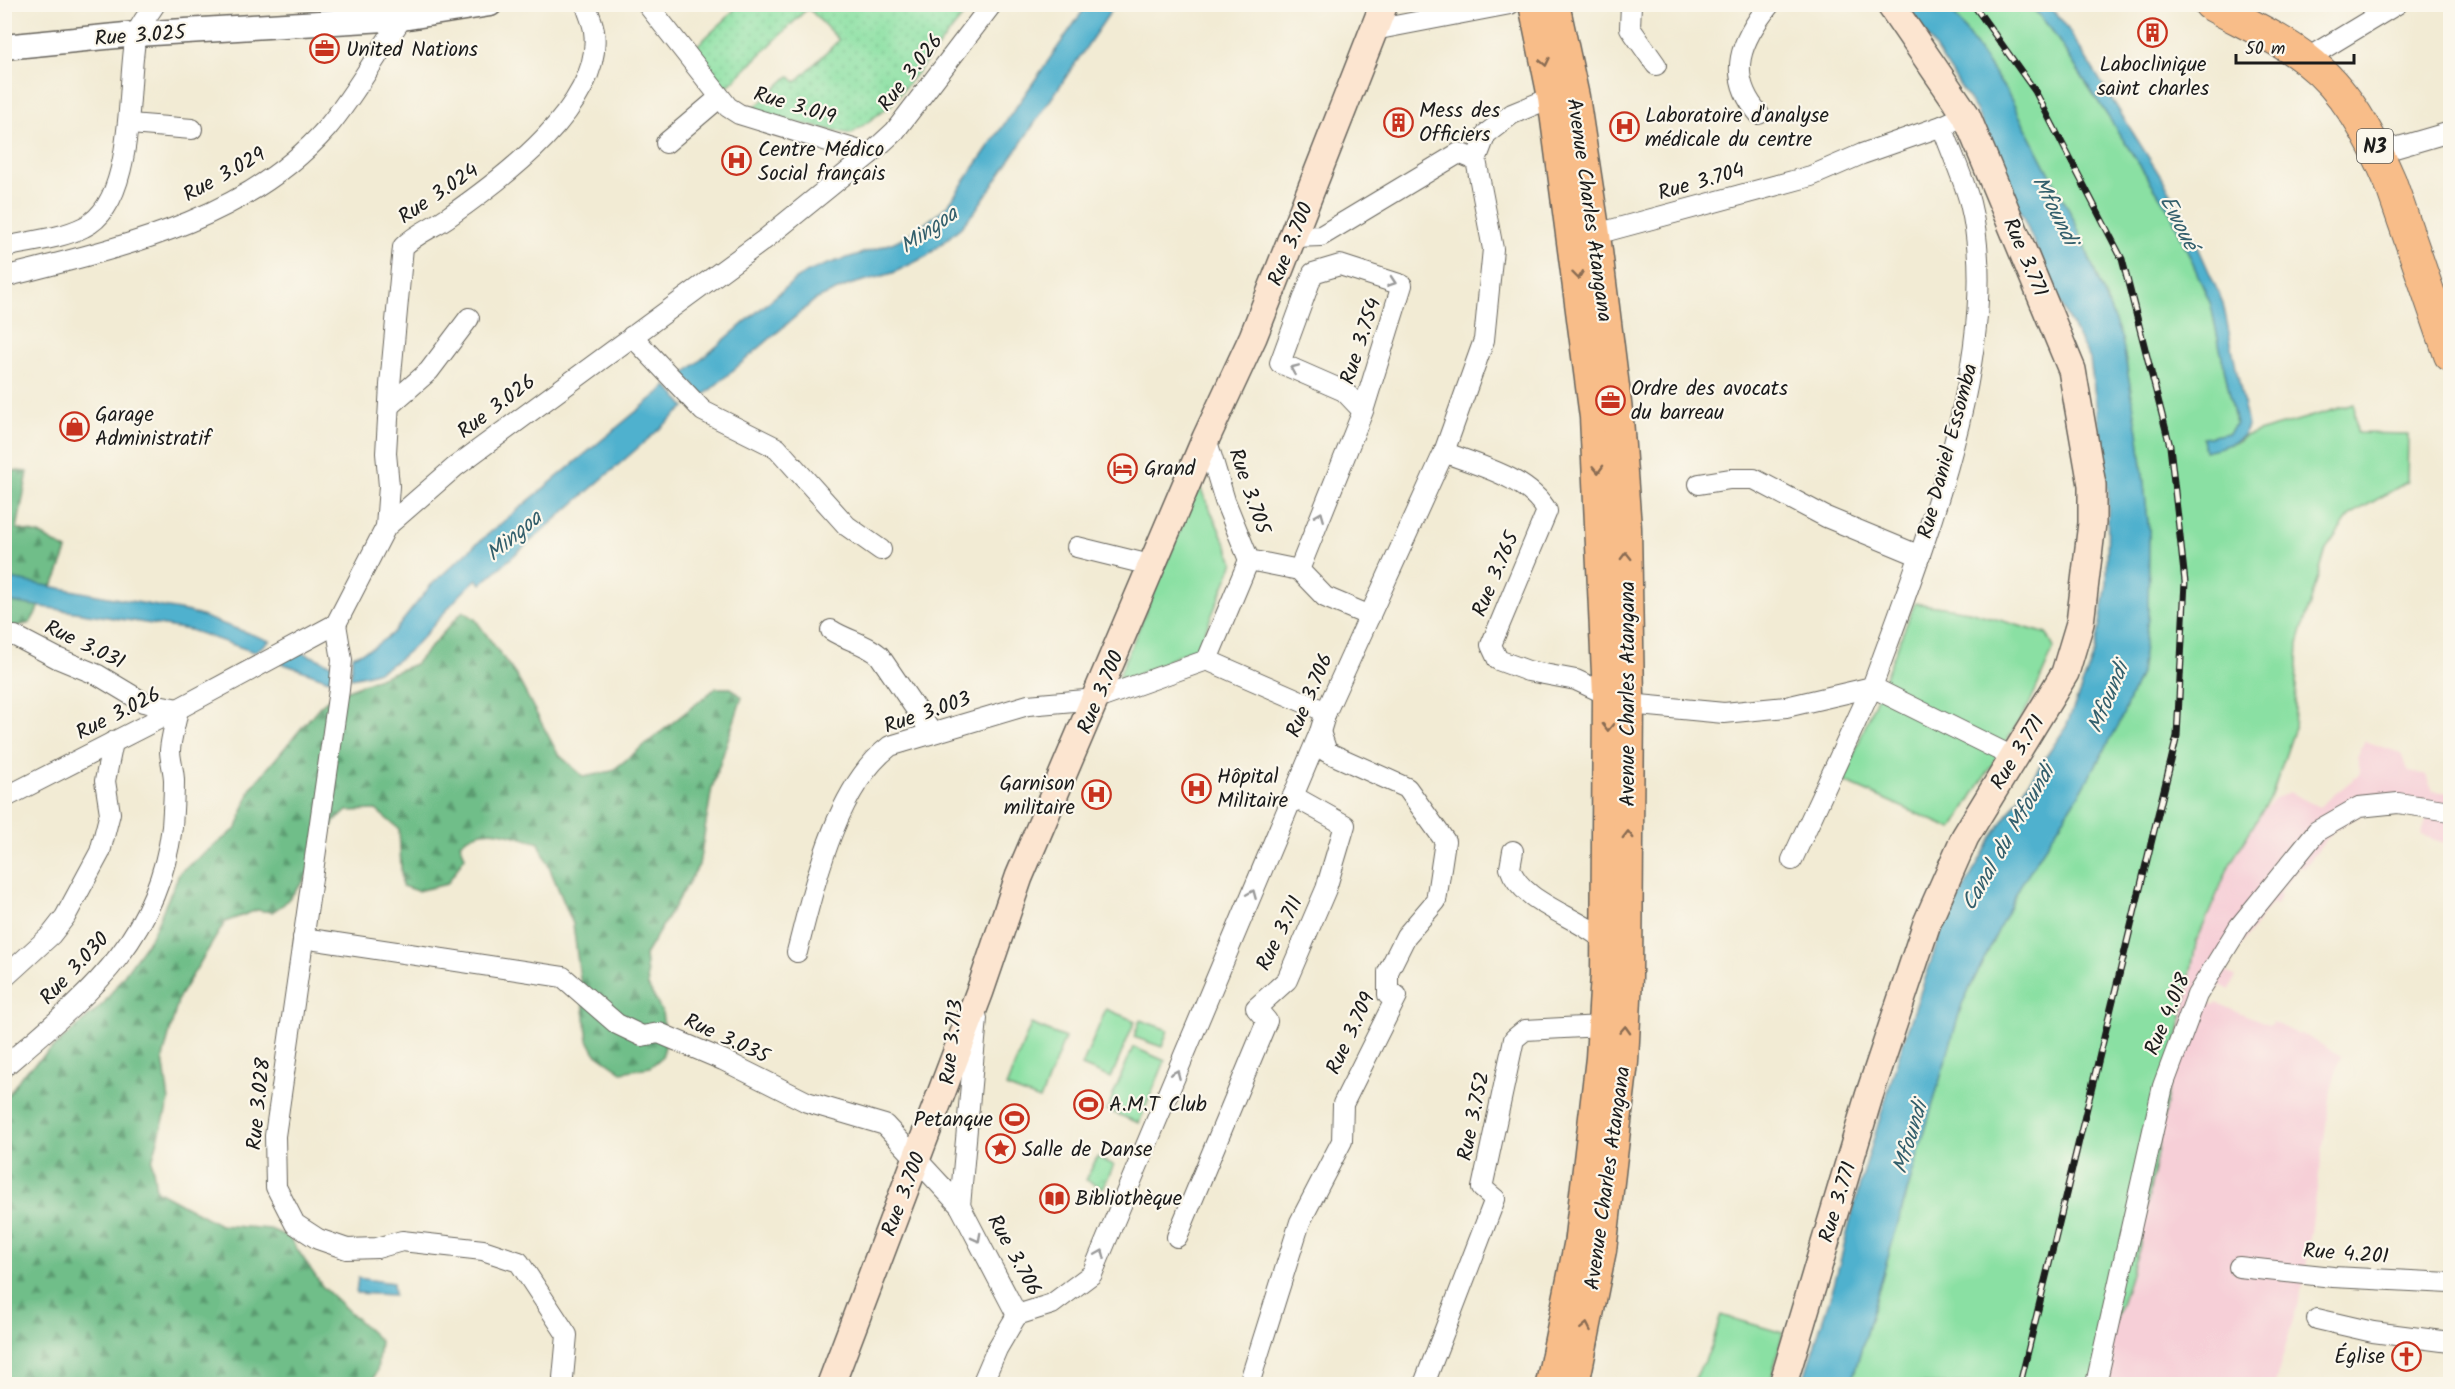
<svg xmlns="http://www.w3.org/2000/svg" width="2455" height="1389" font-family="Kalam,sans-serif">
	<defs>
		<pattern id="forest-firs" width="22" height="20" patternUnits="userSpaceOnUse" patternTransform="scale(1.5)"><rect width="22" height="20" fill="#6fbe89"/><path d="M5 1l3.5 6h-7zM16 11l3.5 6h-7z" fill="#5a9a6f"/></pattern>
		<pattern id="park-crowns" width="20" height="18" patternUnits="userSpaceOnUse" patternTransform="scale(1.5)"><rect width="20" height="18" fill="#8ae0a3"/><path d="M2 6a3 3 0 1 1 6 0M12 15a3 3 0 1 1 6 0" fill="none" stroke="#76c08c"/></pattern>
		<pattern id="garden-dots" width="8" height="8" patternUnits="userSpaceOnUse" patternTransform="scale(1.5)"><rect width="8" height="8" fill="#8ae0a3"/><path d="M2 2h.1M6 6h.1" fill="none" stroke="#76c08c" stroke-width="1.8" stroke-linecap="round"/></pattern>
	</defs>
	<rect width="100%" height="100%" fill="#fbf7ec"/>
	<filter id="ink" filterUnits="userSpaceOnUse"><feTurbulence type="fractalNoise" baseFrequency=".0167" numOctaves="2"/><feDisplacementMap in="SourceGraphic" scale="12" xChannelSelector="R" yChannelSelector="G"/><feConvolveMatrix kernelMatrix="1 2 1 2 8 2 1 2 1" color-interpolation-filters="sRGB"/></filter>
	<filter id="wash" filterUnits="userSpaceOnUse"><feTurbulence type="fractalNoise" baseFrequency=".008" numOctaves="4" result="noise"/><feDisplacementMap in="SourceGraphic" scale="24" xChannelSelector="R" yChannelSelector="G"/><feGaussianBlur stdDeviation="1.35" result="paint"/><feColorMatrix in="noise" values="0 0 0 0 0 0 0 0 0 0 0 0 0 0 0 0 0 1.4 0 .05"/><feComposite in="paint" operator="in"/></filter>
	<g filter="url(#wash)">
		<rect width="100%" height="100%" fill="#f2ebd4"/>
		<polygon fill="#f6cfd7" points="2365,741 2401,753 2409,772 2426,775 2432,791 2450,793 2450,845 2421,835 2428,814 2367,812 2335,829 2303,869 2301,866 2279,893 2281,895 2276,905 2271,903 2235,954 2225,971 2235,977 2230,990 2220,985 2218,991 2211,988 2208,992 2213,995 2209,1002 2214,1005 2216,1003 2271,1025 2273,1022 2298,1034 2299,1032 2341,1056 2331,1090 2304,1281 2275,1384 2081,1384 2156,997 2240,832 2275,799 2289,792 2319,807 2361,773 2357,757"/>
		<g fill="#8ae0a3" stroke="#537e60" stroke-width="1.5">
			<polygon points="1948,5 2030,5 2051,29 2171,213 2211,305 2236,424 2229,433 2203,438 2205,450 2238,442 2244,436 2354,404 2357,433 2408,434 2407,482 2350,515 2326,549 2298,644 2294,730 2272,795 2230,864 2196,943 2139,1249 2095,1384 1851,1384 1962,1004 2020,886 2080,793 2119,724 2140,673 2148,618 2149,531 2139,438 2122,339 2074,220 2008,94"/>
			<polygon points="1199,485 1234,562 1199,646 1115,685"/>
			<polygon points="1915,603 1969,611 2047,634 2054,648 2029,705 1952,829 1843,781"/>
			<polygon points="1106,1009 1135,1021 1111,1078 1082,1066"/>
			<polygon points="1140,1020 1168,1030 1162,1047 1134,1037"/>
			<polygon points="1031,1024 1065,1038 1040,1100 1006,1087"/>
			<polygon points="1133,1047 1165,1061 1139,1123 1107,1110"/>
			<polygon points="1721,1315 1783,1333 1770,1384 1692,1384 1711,1348"/>
		</g>
		<g fill="url(#forest-firs)" stroke="#466d52" stroke-width="1.5">
			<polygon points="4,470 28,472 17,529 39,534 67,550 57,577 30,623 5,629"/>
			<path d="M463,611L475,619L517,677L558,754L584,777L612,771L716,688H731L742,697L712,788L699,865L645,955L648,986L662,1012L666,1043L662,1057L650,1067L622,1072L595,1053L588,1040L573,924L539,843C510,835 485,821 460,843L465,857L447,884L417,891L402,886L399,829L376,810L347,811L334,822L305,880L284,904L272,912L257,910L225,922L179,997L163,1058L169,1101L152,1161L156,1190L220,1225L270,1229L289,1237L322,1286L380,1341L377,1371L371,1384H5V1100L22,1075L104,1003L151,937L180,872L237,828L251,788L320,706L332,696L415,664Z"/>
		</g>
		<polygon fill="url(#park-crowns)" stroke="#537e60" stroke-width="1.5" points="1097,1157 1114,1165 1103,1188 1086,1180"/>
		<polygon fill="url(#garden-dots)" stroke="#537e60" stroke-width="1.5" points="738,5 972,5 890,106 851,134 753,114 753,109 789,76 796,82 839,40 808,8 726,88 692,50 727,18"/>
		<g fill="#4fb1ce" stroke="#366675" stroke-width="1.5">
			<path d="M1087,5H1115L975,211L961,227L927,256L893,273L849,285L815,300L703,396L684,374L797,278C827,260 862,256 894,242C914,233 931,219 948,205Z"/>
			<polygon points="1907,5 1948,5 2008,94 2074,220 2122,339 2139,438 2149,531 2148,618 2140,673 2119,724 2080,793 2020,886 1962,1004 1851,1384 1802,1384 1834,1285 1858,1191 1898,1058 1942,929 1991,839 2066,727 2095,652 2107,584 2108,492 2090,359 2064,311 1976,110"/>
			<path d="M2030,5H2048L2064,23L2181,209L2223,303L2248,426C2241,445 2223,446 2205,451L2203,438L2229,433L2236,424L2211,305L2171,213L2051,29Z"/>
			<path d="M667,386L685,407L481,584L477,579C443,607 422,649 383,669C374,674 361,676 351,678L352,656L372,648L393,633L431,585L474,546Z"/>
			<polygon points="5,578 190,612 270,641 254,652 190,630 5,601"/>
			<polygon points="299,651 335,666 332,681 281,663"/>
			<polygon points="358,1278 393,1283 394,1295 356,1293"/>
		</g>
	</g>
	<g filter="url(#ink)">
		<g fill="none" stroke-linecap="round" stroke-linejoin="round">
			<defs>
				<g id="minor">
					<polyline points="647,4 728,107 739,114 870,154"/>
					<polyline points="1631,4 1630,28 1656,65"/>
					<polyline points="1374,30 1510,4"/>
					<polyline points="2306,59 2397,4"/>
					<path d="M1759,114C1725,75 1741,40 1770,4"/>
					<polyline points="130,124 192,129"/>
					<polyline points="666,143 719,98"/>
					<polyline points="2378,153 2450,132"/>
					<polyline points="1476,160 1486,134 1512,114 1553,97"/>
					<polyline points="1585,237 1811,176 1862,154 1942,126"/>
					<path d="M4,247C30,241 60,239 84,227C137,202 126,83 136,36C139,25 149,14 155,4"/>
					<path d="M4,277C118,248 246,221 327,128C355,95 377,54 402,18"/>
					<polyline points="632,336 703,411 777,448 847,526 881,550"/>
					<polyline points="390,405 429,371 469,318"/>
					<polyline points="1206,438 1225,501 1249,560 1299,570 1325,597 1370,616"/>
					<path d="M1444,452C1478,466 1528,477 1547,511L1491,645L1498,660L1528,671L1576,680L1608,695"/>
					<polyline points="1699,484 1730,479 1754,479 1826,517 1920,556"/>
					<path d="M386,527L389,486L386,453L390,385L403,247C415,234 434,227 448,217C501,180 604,105 594,31C593,22 588,13 586,4"/>
					<polyline points="1077,547 1154,566"/>
					<polyline points="1299,570 1363,411 1344,391 1280,363 1313,273 1340,265 1402,285 1363,411"/>
					<polyline points="336,624 342,660 339,690 275,1136 276,1187 295,1224 318,1239 347,1249 377,1248 402,1241 483,1250 519,1262 567,1335 563,1378"/>
					<path d="M831,630C846,640 865,643 879,655L932,733"/>
					<path d="M4,636H15L57,658L98,675L143,702L178,709C176,722 171,737 170,750C170,760 174,771 174,781C174,796 173,812 172,827C157,942 86,996 4,1067"/>
					<polyline points="1207,660 1249,560"/>
					<path d="M1629,704L1724,713L1786,707L1872,687C1921,552 2006,346 1970,203C1963,177 1951,152 1942,126L1966,115"/>
					<polyline points="4,798 178,709 336,624 386,527 455,467 764,240 870,154 895,131 992,4"/>
					<path d="M1513,851L1510,868C1521,903 1580,917 1606,942"/>
					<polyline points="1792,860 1872,687 2013,757"/>
					<polyline points="303,938 563,977 617,1024 642,1036 659,1033 723,1060 807,1102 885,1125 960,1206 1017,1315 1052,1304 1092,1274 1320,732 1326,712 1444,452 1484,340 1493,249 1476,160 1459,153 1321,236 1294,237"/>
					<path d="M797,952C814,887 835,788 890,746L1028,705L1097,699L1207,660L1326,712"/>
					<polyline points="4,978 51,935 65,917 100,852 110,813 105,781 113,742"/>
					<polyline points="960,1206 977,1018"/>
					<polyline points="1177,1237 1267,1021 1256,1008 1287,980 1326,889 1345,825 1293,796"/>
					<polyline points="2239,1267 2333,1277 2450,1283"/>
					<polyline points="2317,1319 2373,1332 2450,1342"/>
					<polyline points="982,1384 997,1349 1017,1315"/>
					<polyline points="1249,1384 1300,1222 1342,1141 1343,1104 1397,996 1388,995 1388,972 1406,936 1436,901 1445,841 1407,788 1327,752 1320,732"/>
					<polyline points="1424,1384 1495,1199 1482,1188 1514,1039 1525,1030 1602,1026"/>
					<polyline points="2096,1384 2163,1086 2197,995 2239,927 2317,831 2359,807 2398,803 2450,811"/>
				</g>
				<polyline id="tertiary" points="4,47 136,34 402,18 490,4"/>
				<g id="secondary">
					<polyline points="831,1384 980,991 1019,877 1206,438 1253,337 1384,4"/>
					<polyline points="1783,1384 1869,1096 1927,923 1965,837 2065,673 2080,623 2092,523 2092,485 2072,370 1966,115 1890,4"/>
				</g>
				<g id="primary">
					<polyline points="1534,4 1553,97 1595,417 1608,695 1606,974 1601,1058 1579,1245 1551,1384"/>
					<polyline points="1554,4 1574,97 1595,235 1618,419 1626,528 1629,698 1627,977 1623,1062 1601,1250 1574,1384"/>
				</g>
				<path id="trunk" d="M2210,4C2242,22 2278,37 2307,60C2346,90 2371,136 2390,181L2450,355"/>
			</defs>
			<use href="#minor" stroke="#67645c" stroke-width="22"/>
			<use href="#tertiary" stroke="#67645c" stroke-width="27"/>
			<use href="#secondary" stroke="#67645c" stroke-width="30"/>
			<use href="#primary" stroke="#67645c" stroke-width="33"/>
			<use href="#trunk" stroke="#67645c" stroke-width="34"/>
			<use href="#minor" stroke="#fff" stroke-width="20"/>
			<use href="#tertiary" stroke="#fff" stroke-width="24"/>
			<use href="#secondary" stroke="#fce5d0" stroke-width="27"/>
			<use href="#primary" stroke="#f8bd89" stroke-width="30"/>
			<use href="#trunk" stroke="#f8bd89" stroke-width="32"/>
			<defs>
				<polyline id="rail" points="1973,4 2035,91 2122,259 2170,446 2185,582 2177,736 2020,1384"/>
			</defs>
			<use href="#rail" stroke="#1c1c1c" stroke-width="7"/>
			<use href="#rail" stroke="#fbf7ec" stroke-width="4.5" stroke-dasharray="14" stroke-linecap="butt"/>
		</g>
		<defs><path id="oneway-chevron" d="M-2-3.5L2.5 0L-2 3.5" fill="none" stroke-width="1.6" stroke-linecap="round" stroke-linejoin="round" transform="scale(1.5)"/></defs>
		<g stroke="#8a6c52">
			<use href="#oneway-chevron" transform="translate(1545 62) rotate(78)"/>
			<use href="#oneway-chevron" transform="translate(1578 275) rotate(83)"/>
			<use href="#oneway-chevron" transform="translate(1598 469) rotate(87)"/>
			<use href="#oneway-chevron" transform="translate(1626 556) rotate(-91)"/>
			<use href="#oneway-chevron" transform="translate(1608 727) rotate(91)"/>
			<use href="#oneway-chevron" transform="translate(1628 835) rotate(-90)"/>
			<use href="#oneway-chevron" transform="translate(1625 1030) rotate(-87)"/>
			<use href="#oneway-chevron" transform="translate(1586 1327) rotate(-79)"/>
		</g>
		<g stroke="#999">
			<use href="#oneway-chevron" transform="translate(1392 282) rotate(19)"/>
			<use href="#oneway-chevron" transform="translate(1294 369) rotate(-157)"/>
			<use href="#oneway-chevron" transform="translate(1320 516) rotate(-68)"/>
			<use href="#oneway-chevron" transform="translate(1252 894) rotate(-67)"/>
			<use href="#oneway-chevron" transform="translate(1176 1074) rotate(-67)"/>
			<use href="#oneway-chevron" transform="translate(977 1238) rotate(62)"/>
			<use href="#oneway-chevron" transform="translate(1101 1254) rotate(-67)"/>
		</g>
	</g>
	<defs>
		<symbol id="building-ring" viewBox="-11 -11 22 22"><circle r="9.5" fill="#fbf7ec" stroke="#c8321e" stroke-width="1.5"/><path d="M-4-6H4V6H1V3H-1V6H-4ZM-2.5-4.3h1.7v1.8h-1.7ZM.8-4.3h1.7v1.8H.8ZM-2.5-1h1.7V.8h-1.7ZM.8-1h1.7V.8H.8Z" fill="#c8321e"/></symbol>
		<symbol id="office-ring" viewBox="-11 -11 22 22"><circle r="9.5" fill="#fbf7ec" stroke="#c8321e" stroke-width="1.5"/><path d="M-6-3h4V-5.5h4V-3h4V5H-6ZM-1-4.5V-3h2v-1.5ZM-6 0V1H6V0Z" fill="#c8321e"/></symbol>
		<symbol id="hospital-ring" viewBox="-11 -11 22 22"><circle r="9.5" fill="#fbf7ec" stroke="#c8321e" stroke-width="1.5"/><path d="M-5-5h3v3.5h4V-5h3V5h-3V1.5h-4V5h-3Z" fill="#c8321e"/></symbol>
		<symbol id="shop-ring" viewBox="-11 -11 22 22"><circle r="9.5" fill="#fbf7ec" stroke="#c8321e" stroke-width="1.5"/><path d="M-5-2.5h2.3a2.7 3.5 0 0 1 5.4 0H5L5.5 6h-11ZM-1.5-2.5h3a1.5 2.3 0 0 0-3 0Z" fill="#c8321e"/></symbol>
		<symbol id="hotel-ring" viewBox="-11 -11 22 22"><circle r="9.5" fill="#fbf7ec" stroke="#c8321e" stroke-width="1.5"/><path d="M-6-4.5h1.5V1H6V5H4.5V3h-9V5H-6ZM-4 0a1.8 1.8 0 1 1 3.6 0ZM.5 0V-2.5h3Q6-2.5 6 0Z" fill="#c8321e"/></symbol>
		<symbol id="stadium-ring" viewBox="-11 -11 22 22"><circle r="9.5" fill="#fbf7ec" stroke="#c8321e" stroke-width="1.5"/><path d="M0-5a6.5 5 0 1 0 0 10a6.5 5 0 1 0 0-10ZM-3.5-1.8h7v3.6h-7Z" fill="#c8321e"/></symbol>
		<symbol id="sight-ring" viewBox="-11 -11 22 22"><circle r="9.5" fill="#fbf7ec" stroke="#c8321e" stroke-width="1.5"/><path d="M0-6L1.8-2.2L6-1.7L2.9 1.2L3.7 5.4L0 3.3L-3.7 5.4L-2.9 1.2L-6-1.7L-1.8-2.2Z" fill="#c8321e"/></symbol>
		<symbol id="library-ring" viewBox="-11 -11 22 22"><circle r="9.5" fill="#fbf7ec" stroke="#c8321e" stroke-width="1.5"/><path d="M-6-4Q-3-5.5-.7-3.5V5Q-3 3-6 4ZM6-4Q3-5.5 .7-3.5V5Q3 3 6 4Z" fill="#c8321e"/></symbol>
		<symbol id="church-ring" viewBox="-11 -11 22 22"><circle r="9.5" fill="#fbf7ec" stroke="#c8321e" stroke-width="1.5"/><path d="M-1.2-6h2.4v3.5h3.3v2.4h-3.3V6h-2.4V-.1h-3.3v-2.4h3.3Z" fill="#c8321e"/></symbol>
	</defs>
	<g fill-rule="evenodd">
		<use href="#building-ring" x="2136" y="16" width="33" height="33"/>
		<use href="#office-ring" x="308" y="32" width="33" height="33"/>
		<use href="#building-ring" x="1382" y="106" width="33" height="33"/>
		<use href="#hospital-ring" x="1608" y="110" width="33" height="33"/>
		<use href="#hospital-ring" x="720" y="144" width="33" height="33"/>
		<use href="#office-ring" x="1594" y="384" width="33" height="33"/>
		<use href="#shop-ring" x="58" y="410" width="33" height="33"/>
		<use href="#hotel-ring" x="1106" y="452" width="33" height="33"/>
		<use href="#hospital-ring" x="1180" y="772" width="33" height="33"/>
		<use href="#hospital-ring" x="1080" y="778" width="33" height="33"/>
		<use href="#stadium-ring" x="1072" y="1088" width="33" height="33"/>
		<use href="#stadium-ring" x="998" y="1102" width="33" height="33"/>
		<use href="#sight-ring" x="984" y="1132" width="33" height="33"/>
		<use href="#library-ring" x="1038" y="1182" width="33" height="33"/>
		<use href="#church-ring" x="2390" y="1340" width="33" height="33"/>
	</g>
	<g text-anchor="middle" stroke-width="4.5" stroke-linejoin="round" paint-order="stroke">
		<rect fill="#fbf7ec" stroke="#5f5e5a" stroke-width="1.5" x="2357" y="129" width="36" height="34" rx="4.5"/>
		<g font-size="20" font-weight="bold" fill="#1c1c1c">
			<text x="2375" y="153">N3</text>
		</g>
		<g font-size="21" fill="#1c1c1c" stroke="#fbf7ec">
			<text transform="translate(140 35) rotate(-4)" y="7">Rue 3.025</text>
			<text transform="translate(910 72) rotate(-52)" y="7">Rue 3.026</text>
			<text transform="translate(795 105) rotate(17)" y="7">Rue 3.019</text>
			<text transform="translate(224 174) rotate(-29)" y="7">Rue 3.029</text>
			<text transform="translate(1701 181) rotate(-16)" y="7">Rue 3.704</text>
			<text transform="translate(438 193) rotate(-34)" y="7">Rue 3.024</text>
			<text transform="translate(1590 210) rotate(82)" y="7">Avenue Charles Atangana</text>
			<text transform="translate(1290 244) rotate(-68)" y="7">Rue 3.700</text>
			<text transform="translate(2026 257) rotate(67)" y="7">Rue 3.771</text>
			<text transform="translate(1360 341) rotate(-72)" y="7">Rue 3.754</text>
			<text transform="translate(496 406) rotate(-37)" y="7">Rue 3.026</text>
			<text transform="translate(1947 451) rotate(-75)" y="7">Rue Daniel Essomba</text>
			<text transform="translate(1250 491) rotate(71)" y="7">Rue 3.705</text>
			<text transform="translate(1495 574) rotate(-67)" y="7">Rue 3.765</text>
			<text transform="translate(85 644) rotate(26)" y="7">Rue 3.031</text>
			<text transform="translate(1100 692) rotate(-67)" y="7">Rue 3.700</text>
			<text transform="translate(1627 694) rotate(-90)" y="7">Avenue Charles Atangana</text>
			<text transform="translate(1309 695) rotate(-67)" y="7">Rue 3.706</text>
			<text transform="translate(927 712) rotate(-19)" y="7">Rue 3.003</text>
			<text transform="translate(118 713) rotate(-27)" y="7">Rue 3.026</text>
			<text transform="translate(2017 752) rotate(-58)" y="7">Rue 3.771</text>
			<text transform="translate(1279 933) rotate(-64)" y="7">Rue 3.711</text>
			<text transform="translate(74 968) rotate(-47)" y="7">Rue 3.030</text>
			<text transform="translate(2167 1014) rotate(-67)" y="7">Rue 4.018</text>
			<text transform="translate(1350 1033) rotate(-65)" y="7">Rue 3.709</text>
			<text transform="translate(727 1038) rotate(25)" y="7">Rue 3.035</text>
			<text transform="translate(951 1042) rotate(-84)" y="7">Rue 3.713</text>
			<text transform="translate(258 1104) rotate(-84)" y="7">Rue 3.028</text>
			<text transform="translate(1473 1116) rotate(-78)" y="7">Rue 3.752</text>
			<text transform="translate(1607 1178) rotate(-82)" y="7">Avenue Charles Atangana</text>
			<text transform="translate(903 1194) rotate(-69)" y="7">Rue 3.700</text>
			<text transform="translate(1837 1202) rotate(-73)" y="7">Rue 3.771</text>
			<text transform="translate(2346 1253) rotate(4)" y="7">Rue 4.201</text>
			<text transform="translate(1015 1255) rotate(61)" y="7">Rue 3.706</text>
		</g>
		<g font-size="21" fill="#1c1c1c" stroke="#fbf7ec" text-anchor="start">
			<text x="346" y="56">United Nations</text>
			<text x="2153" y="71" text-anchor="middle">Laboclinique<tspan x="2153" dy="24">saint charles</tspan></text>
			<text x="1419" y="117">Mess des<tspan x="1419" dy="24">Officiers</tspan></text>
			<text x="1645" y="122">Laboratoire d'analyse<tspan x="1645" dy="24">médicale du centre</tspan></text>
			<text x="758" y="156">Centre Médico<tspan x="758" dy="24">Social français</tspan></text>
			<text x="1631" y="395">Ordre des avocats<tspan x="1631" dy="24">du barreau</tspan></text>
			<text x="95" y="421">Garage<tspan x="95" dy="24">Administratif</tspan></text>
			<text x="1144" y="475">Grand</text>
			<text x="1217" y="783">Hôpital<tspan x="1217" dy="24">Militaire</tspan></text>
			<text x="1075" y="790" text-anchor="end">Garnison<tspan x="1075" dy="24">militaire</tspan></text>
			<text x="1109" y="1111">A.M.T Club</text>
			<text x="993" y="1126" text-anchor="end">Petanque</text>
			<text x="1022" y="1156">Salle de Danse</text>
			<text x="1075" y="1205">Bibliothèque</text>
			<text x="2385" y="1363" text-anchor="end">Église</text>
		</g>
		<g font-size="22" font-style="italic" fill="#335f6c" stroke="#fbf7ec">
			<text transform="translate(2056 210) rotate(63)" y="8">Mfoundi</text>
			<text transform="translate(2180 222) rotate(63)" y="8">Ewoué</text>
			<text transform="translate(928 229) rotate(-35)" y="8">Mingoa</text>
			<text transform="translate(513 535) rotate(-40)" y="8">Mingoa</text>
			<text transform="translate(2107 697) rotate(-67)" y="8">Mfoundi</text>
			<text transform="translate(2007 837) rotate(-60)" y="8">Canal du Mfoundi</text>
			<text transform="translate(1909 1137) rotate(-73)" y="8">Mfoundi</text>
		</g>
	</g>
	<rect width="2455" height="1389" fill="none" stroke="#fbf7ec" stroke-width="24"/>
	<path d="M2236 54v9h118v-9" fill="none" stroke="#1c1c1c" stroke-width="3"/>
	<text x="2245" y="54" font-size="18" fill="#1c1c1c" stroke="#fbf7ec" stroke-width="4.5" paint-order="stroke">50 m</text>
</svg>
